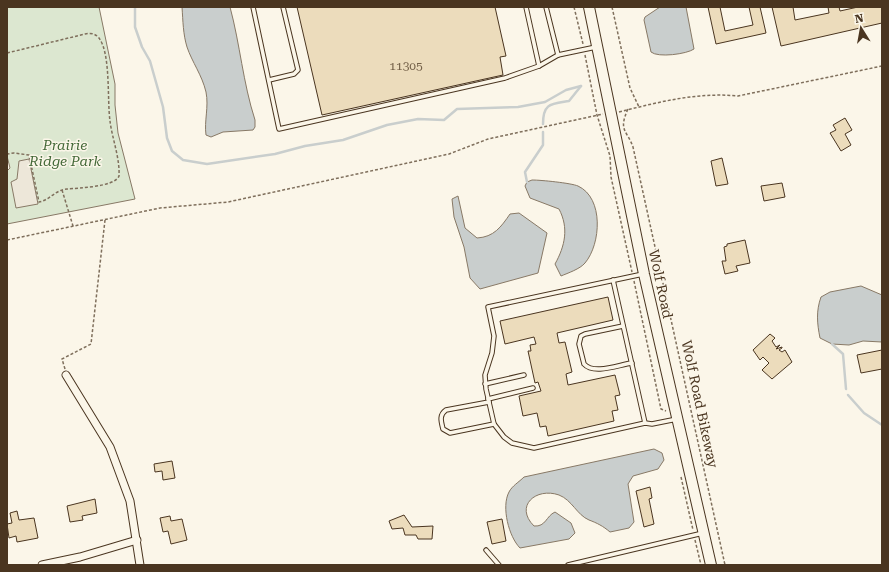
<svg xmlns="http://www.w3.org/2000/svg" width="889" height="572" font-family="'Roboto Serif',serif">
	<rect width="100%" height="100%" fill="#fbf6e9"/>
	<polygon fill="#dce7d0" stroke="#887966" points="7,7 99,7 115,84 115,105 118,133 135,199 7,224 7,171 10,168 7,156"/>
	<polygon fill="#ede7d9" stroke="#887966" points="29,159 38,204 16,208 11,182 17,179 19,161"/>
	<g fill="#c9cecd" stroke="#887966">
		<path d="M182,7H230C240,44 243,83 255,120V127L253,130L223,132L211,137L206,135C204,121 209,107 206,92C202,75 192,62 187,47C183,34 183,21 182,7Z"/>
		<path d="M660,7H686L694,49C687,54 658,58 651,52L644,20L645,17Z"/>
		<path d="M532,180C541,180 571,183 578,186C604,198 601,244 585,263C580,269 568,273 561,276L555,264C565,246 569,228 559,209L530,198L525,186L527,182Z"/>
		<path d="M458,196L465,228L477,238C494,237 501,227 510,214L519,213L547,233L538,273L480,289L470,278L464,247L454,217L452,199Z"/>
		<path d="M861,286L882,295V342L863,341L849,345L832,344L820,338C817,323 816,311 821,297L830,292Z"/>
		<path d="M654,449L662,453L664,460L658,469L633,476L628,484L634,522L629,528L610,532C603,526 597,523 589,520C577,515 572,500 559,495C536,487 514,506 534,526C546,527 546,516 555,512L571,523L575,533L569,539L520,548C509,537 501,507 509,492C512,486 519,482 524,477Z"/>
	</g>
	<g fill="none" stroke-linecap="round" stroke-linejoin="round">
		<g stroke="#c9cecd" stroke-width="2.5">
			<polyline points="135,7 135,27 142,47 150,61 163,107 167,138 172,151 183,160 207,164 275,154 305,146 343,140 387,125 418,119 444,120 457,109 518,107 545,102 566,90 581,86"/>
			<path d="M543,124C543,103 551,104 569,101L581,86"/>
			<polyline points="527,182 525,172 543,145 543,132"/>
			<polyline points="832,344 843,354 846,389"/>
			<polyline points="848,395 864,413 882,425"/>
		</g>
	</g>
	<g fill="#ecdcbc" stroke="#4a3520">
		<polygon points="297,7 495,7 506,56 500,57 503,75 322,115"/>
		<polygon points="708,7 720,7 725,31 753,25 749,7 760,7 766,33 716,44"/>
		<polygon points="772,7 793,7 795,20 829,13 828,7 839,7 840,11 858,7 882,7 882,23 781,46"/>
		<polygon points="845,118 852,130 845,134 851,145 841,151 830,133 836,130 833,125"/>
		<polygon points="722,158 728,184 716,186 711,161"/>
		<polygon points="782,183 785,197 764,201 761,186"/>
		<polygon points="745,240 750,263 736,266 738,271 725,274 722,261 726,261 724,247 727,246 727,244"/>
		<polygon points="608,297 613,320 557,333 559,343 565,342 572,372 566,374 568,385 615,375 620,395 615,396 618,410 612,411 614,421 548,436 546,426 540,427 537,413 523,416 519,396 541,391 538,382 535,383 528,351 531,351 530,345 536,344 534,337 505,344 500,321"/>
		<polygon points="770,334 775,338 772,341 776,347 780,345 776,349 782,347 782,348 779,350 782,352 785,350 792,362 772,379 762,370 769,363 763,357 760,360 753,350"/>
		<polygon points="882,350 882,369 861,373 857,355"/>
		<polygon points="172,461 175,478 163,480 162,471 155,472 154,464"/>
		<polygon points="650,487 652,498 649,499 654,524 644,527 636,491"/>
		<polygon points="95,499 97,513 82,516 83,520 70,522 67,506"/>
		<polygon points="17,511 19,520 34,518 38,538 17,542 16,536 9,538 7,524 12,523 10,513"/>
		<polygon points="404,515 412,527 433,526 432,539 418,539 416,535 405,535 403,528 392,529 389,521"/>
		<polygon points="170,516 171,521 182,519 187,540 171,544 168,531 163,532 160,518"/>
		<polygon points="502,519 506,541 492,544 487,522"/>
	</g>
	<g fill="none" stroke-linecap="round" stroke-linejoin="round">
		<defs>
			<g id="service">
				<polyline points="253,7 279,129 505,78 539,66 558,55"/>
				<polyline points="526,7 539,66"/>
				<polyline points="546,7 558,55 596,47"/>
				<polyline points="269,80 294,74 298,70 283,7"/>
				<polyline points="643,274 488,307 494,336 492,353 485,375 486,389 494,424 504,437 512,443 534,448 645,423 652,424 677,419"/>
				<polyline points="613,280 645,423"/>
				<path d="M623,326L585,334L581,336L579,344L584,364C594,375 618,365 632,363"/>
				<polyline points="485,384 524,375"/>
				<polyline points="488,399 533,388"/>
				<path d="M489,402L446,410C439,415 441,421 443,429L450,433L494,424"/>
				<polyline points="486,550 499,565"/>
				<polyline points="568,565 703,533"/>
			</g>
			<g id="minor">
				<polyline points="66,375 110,447 130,501 140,565"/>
				<polyline points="42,565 80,557 137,540"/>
			</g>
			<polyline id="secondary" points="589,7 644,274 711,565"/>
		</defs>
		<use href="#service" stroke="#4a3520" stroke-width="5.5"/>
		<use href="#minor" stroke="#4a3520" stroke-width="9"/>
		<use href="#secondary" stroke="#4a3520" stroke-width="12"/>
		<g stroke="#7f6f5c" stroke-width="1.5" stroke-dasharray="3 2" stroke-linecap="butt">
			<polyline points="574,7 583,44"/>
			<polyline points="612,7 630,88 639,107"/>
			<path d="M7,53L85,34C90,33 95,33 99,38C111,54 107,100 110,121C112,138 120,158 119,176C115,187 78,188 67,189C55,190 50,200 39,202L29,155L14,153L7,154"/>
			<polyline points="585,55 597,115 610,156 611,177 632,272"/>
			<path d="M628,109C618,131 627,130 633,147L725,565"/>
			<path d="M619,112C659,102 697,92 738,96L882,66"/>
			<polyline points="62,190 73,226"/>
			<polyline points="7,240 160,208 228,202 449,154 488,139 603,114"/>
			<polyline points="634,281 661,409 666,411"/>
			<polyline points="65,369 62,359 91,344 105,220"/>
			<polyline points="681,477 693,530"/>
			<polyline points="695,540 701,565"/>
		</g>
		<use href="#service" stroke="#fbf6e9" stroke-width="3.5"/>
		<use href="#minor" stroke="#fbf6e9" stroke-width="7"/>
		<use href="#secondary" stroke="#fbf6e9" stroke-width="10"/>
	</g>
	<g text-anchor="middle" stroke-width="3" stroke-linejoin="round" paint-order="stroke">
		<g font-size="12" fill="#725f47">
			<text x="406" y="70">11305</text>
		</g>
		<g font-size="14" font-style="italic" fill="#436837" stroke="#fbf6e9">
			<text x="65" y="150">Prairie<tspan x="65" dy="16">Ridge Park</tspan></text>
		</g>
		<g font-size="14" fill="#4a3520" stroke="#fbf6e9">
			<text transform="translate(661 284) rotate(78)" y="5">Wolf Road</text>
			<text transform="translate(700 404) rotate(78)" y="5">Wolf Road Bikeway</text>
		</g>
	</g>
	<rect width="889" height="572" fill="none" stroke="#4a3520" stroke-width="16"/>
	<g transform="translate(861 28) rotate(349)" stroke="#fbf6e9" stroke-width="3" paint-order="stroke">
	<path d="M0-3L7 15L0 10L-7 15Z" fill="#4a3520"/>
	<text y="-6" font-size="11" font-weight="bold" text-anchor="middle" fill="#4a3520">N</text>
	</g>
</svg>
